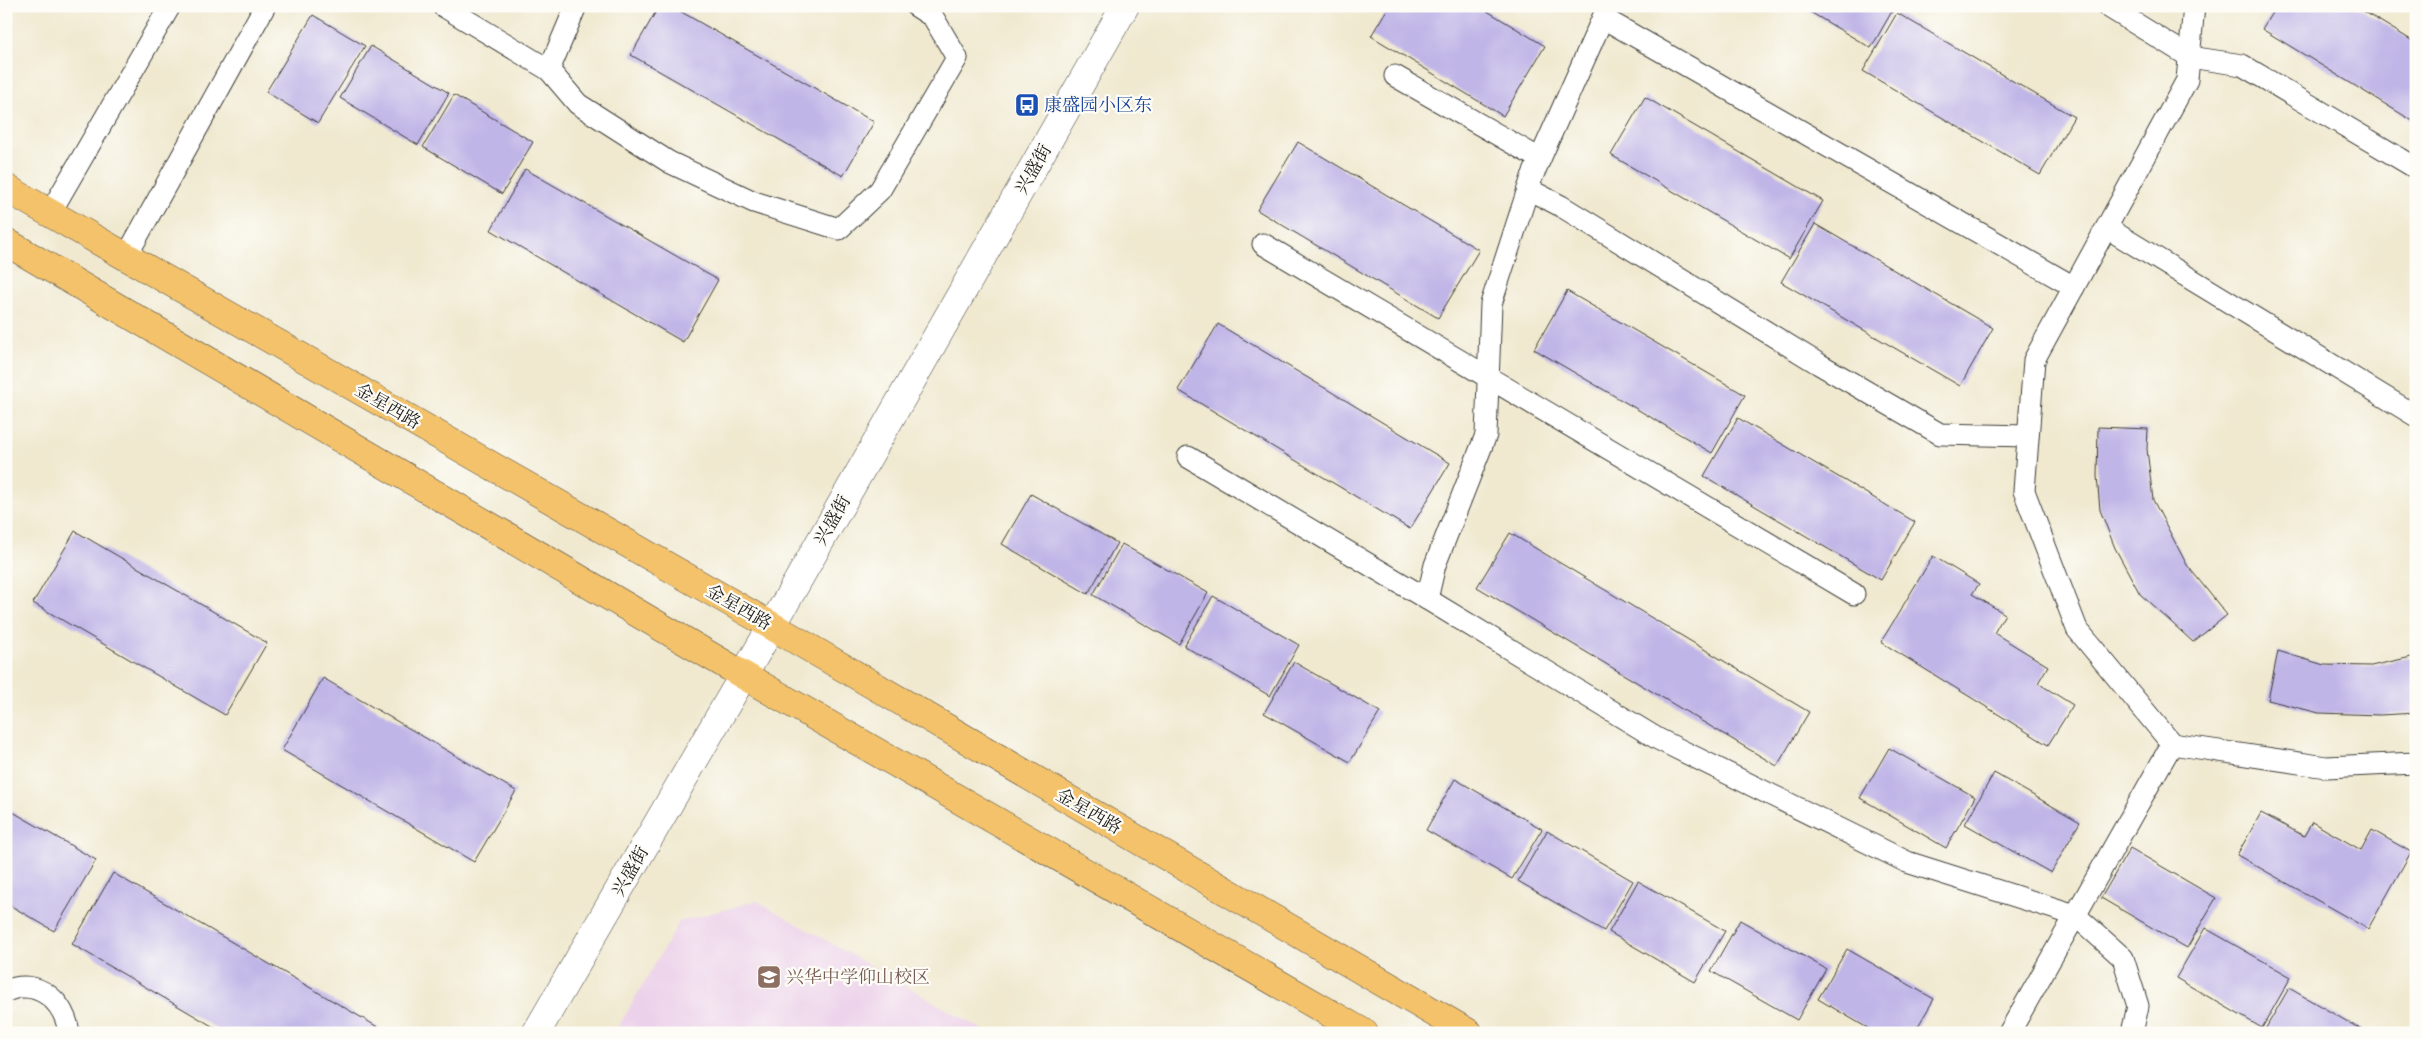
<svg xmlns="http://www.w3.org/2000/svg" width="2422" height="1039" font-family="'IM FELL Great Primer','Noto Serif SC',serif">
	<rect width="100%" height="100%" fill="#fdfcf7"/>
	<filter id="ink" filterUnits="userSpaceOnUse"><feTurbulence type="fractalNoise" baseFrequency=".02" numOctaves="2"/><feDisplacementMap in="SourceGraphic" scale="10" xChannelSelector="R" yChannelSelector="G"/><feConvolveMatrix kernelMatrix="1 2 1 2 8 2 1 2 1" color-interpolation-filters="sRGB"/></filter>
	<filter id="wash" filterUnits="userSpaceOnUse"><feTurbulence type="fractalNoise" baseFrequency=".0096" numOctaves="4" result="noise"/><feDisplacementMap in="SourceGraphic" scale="20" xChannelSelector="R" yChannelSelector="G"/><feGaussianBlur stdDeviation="1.12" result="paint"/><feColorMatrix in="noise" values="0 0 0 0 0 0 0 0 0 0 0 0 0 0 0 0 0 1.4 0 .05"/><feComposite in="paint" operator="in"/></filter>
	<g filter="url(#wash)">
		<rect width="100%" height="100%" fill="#f0e9d0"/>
		<polygon fill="#ecd1ea" points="756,901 757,901 988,1033 615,1033 679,922"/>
		<g id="blocks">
			<g fill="#c0b5e7">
				<polygon points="659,6 671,6 874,122 843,176 631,55"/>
				<polygon points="1389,6 1479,6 1545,46 1503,116 1371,36"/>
				<polygon points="1800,6 1895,6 1871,48"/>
				<polygon points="2276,6 2355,6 2416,43 2416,123 2262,29"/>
				<polygon points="1897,13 2074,117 2040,175 1863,71"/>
				<polygon points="313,15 365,46 318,123 266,92"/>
				<polygon points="371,46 449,93 418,145 340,98"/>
				<polygon points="454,95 533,142 502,194 423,147"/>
				<polygon points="1645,97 1823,201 1789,259 1611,155"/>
				<polygon points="1298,142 1479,250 1438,318 1257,210"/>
				<polygon points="525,169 718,280 683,342 491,230"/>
				<polygon points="1815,224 1993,328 1960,386 1781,282"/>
				<polygon points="1567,291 1745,395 1712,453 1534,349"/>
				<polygon points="1218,324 1450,463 1410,529 1178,390"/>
				<polygon points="1738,418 1915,522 1881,580 1704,476"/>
				<polygon points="2098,427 2148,429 2147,449 2153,500 2187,565 2227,615 2193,642 2140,594 2115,548 2100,510 2097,476"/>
				<polygon points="1031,494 1117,543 1088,594 1002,544"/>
				<polygon points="75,531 267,643 225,715 33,603"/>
				<polygon points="1510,533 1809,712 1777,766 1477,587"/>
				<polygon points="1122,544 1208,593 1179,644 1093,595"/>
				<polygon points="1933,556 1979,584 1972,594 2005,614 1994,633 2048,666 2038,683 2073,705 2048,745 1881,642"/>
				<polygon points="1213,596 1299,645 1270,696 1184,646"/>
				<polygon points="2278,651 2324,665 2371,666 2416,656 2416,713 2380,715 2319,713 2268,700"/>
				<polygon points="1294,662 1380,712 1350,762 1264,713"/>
				<polygon points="323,678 516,791 474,862 282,750"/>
				<polygon points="1889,748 1975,797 1946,848 1860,798"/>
				<polygon points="1994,773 2080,822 2051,873 1965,824"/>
				<polygon points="1455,779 1542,829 1512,879 1426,830"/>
				<polygon points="6,808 96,860 54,931 6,903"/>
				<polygon points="2261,813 2304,836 2312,822 2361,850 2372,830 2411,852 2368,929 2237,855"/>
				<polygon points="1547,831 1633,881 1604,931 1518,881"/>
				<polygon points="2130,848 2216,898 2187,948 2101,898"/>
				<polygon points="113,873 388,1033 224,1033 72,944"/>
				<polygon points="1638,881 1725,931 1695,982 1609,932"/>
				<polygon points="1740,920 1826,969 1797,1020 1711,971"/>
				<polygon points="2205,928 2291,977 2262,1028 2176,978"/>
				<polygon points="1847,949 1934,999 1914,1033 1876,1033 1818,999"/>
				<polygon points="2289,988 2367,1033 2263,1033"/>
			</g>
		</g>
	</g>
	<g filter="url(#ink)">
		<use href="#blocks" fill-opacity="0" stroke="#3c3b37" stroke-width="1"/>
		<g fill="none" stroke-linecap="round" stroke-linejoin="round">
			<defs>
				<g id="service">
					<polyline points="443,6 549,70"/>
					<polyline points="576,6 549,70 578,104 669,162 754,202 839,229 880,190 957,58 933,17 916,6"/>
					<polyline points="2107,6 2190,57 2242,65 2416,168"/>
					<polyline points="1603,18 2074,287"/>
					<polyline points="1395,76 1540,159"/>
					<polyline points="1528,189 1561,206 1819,364 1940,434 2028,436"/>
					<polyline points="50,213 170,6"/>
					<polyline points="2107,228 2416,416"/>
					<polyline points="1263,244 1854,594"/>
					<polyline points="126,257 265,6"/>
					<polyline points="1188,457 1427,599 1658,739 1907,862 2075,915 2123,958 2138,1006 2132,1033"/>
					<polyline points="1427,599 1435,565 1486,435 1491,304 1532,177 1608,6"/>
					<polyline points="2172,744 2326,767 2416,763"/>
					<path d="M6,991C38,977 65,1002 69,1033"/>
					<polyline points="2009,1033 2172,744 2077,629 2024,491 2034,360 2187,80 2194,6"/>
				</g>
				<polyline id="tertiary" points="536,1033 772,626 1125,6"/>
				<g id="primary">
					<polyline points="6,188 772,626 1469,1033"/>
					<polyline points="6,242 743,675 1364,1033"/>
				</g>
			</defs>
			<use href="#service" stroke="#3c3b37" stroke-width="23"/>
			<use href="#tertiary" stroke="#3c3b37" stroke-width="29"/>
			<use href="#primary" stroke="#3c3b37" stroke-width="29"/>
			<use href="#service" stroke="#fff" stroke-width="21"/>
			<use href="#tertiary" stroke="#fff" stroke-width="28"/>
			<use href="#primary" stroke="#f4c26a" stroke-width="28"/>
		</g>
	</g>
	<defs>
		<symbol id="bus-square" viewBox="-11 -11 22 22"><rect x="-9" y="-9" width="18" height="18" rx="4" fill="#1a4fb4" stroke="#fdfcf7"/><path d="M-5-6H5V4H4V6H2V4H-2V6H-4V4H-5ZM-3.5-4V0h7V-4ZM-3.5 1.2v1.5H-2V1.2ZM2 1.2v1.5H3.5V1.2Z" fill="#fff"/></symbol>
		<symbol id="school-square" viewBox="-11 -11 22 22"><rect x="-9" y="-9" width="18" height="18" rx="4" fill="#8d6e63" stroke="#fdfcf7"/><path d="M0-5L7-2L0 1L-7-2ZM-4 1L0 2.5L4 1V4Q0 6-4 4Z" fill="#fff"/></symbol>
	</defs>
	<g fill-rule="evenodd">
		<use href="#bus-square" x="1013" y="91" width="28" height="28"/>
		<use href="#school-square" x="755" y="963" width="28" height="28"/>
	</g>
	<g text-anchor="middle" stroke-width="4.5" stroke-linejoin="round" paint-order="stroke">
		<g font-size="18" fill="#164399" stroke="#fdfcf7" text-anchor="start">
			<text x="1044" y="111">康盛园小区东</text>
		</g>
		<g font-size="18" fill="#1c1c1c" stroke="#fdfcf7">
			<text transform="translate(1033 169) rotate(-60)" y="6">兴盛街</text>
			<text transform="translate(388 406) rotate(30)" y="6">金星西路</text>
			<text transform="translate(832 520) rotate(-60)" y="6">兴盛街</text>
			<text transform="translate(739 607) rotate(30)" y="6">金星西路</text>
			<text transform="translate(1089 811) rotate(30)" y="6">金星西路</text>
			<text transform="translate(630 871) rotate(-60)" y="6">兴盛街</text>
		</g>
		<g font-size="18" fill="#785e54" stroke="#fdfcf7" text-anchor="start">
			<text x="786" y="983">兴华中学仰山校区</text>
		</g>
	</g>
	<rect width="2422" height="1039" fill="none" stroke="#fdfcf7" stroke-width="25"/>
</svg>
